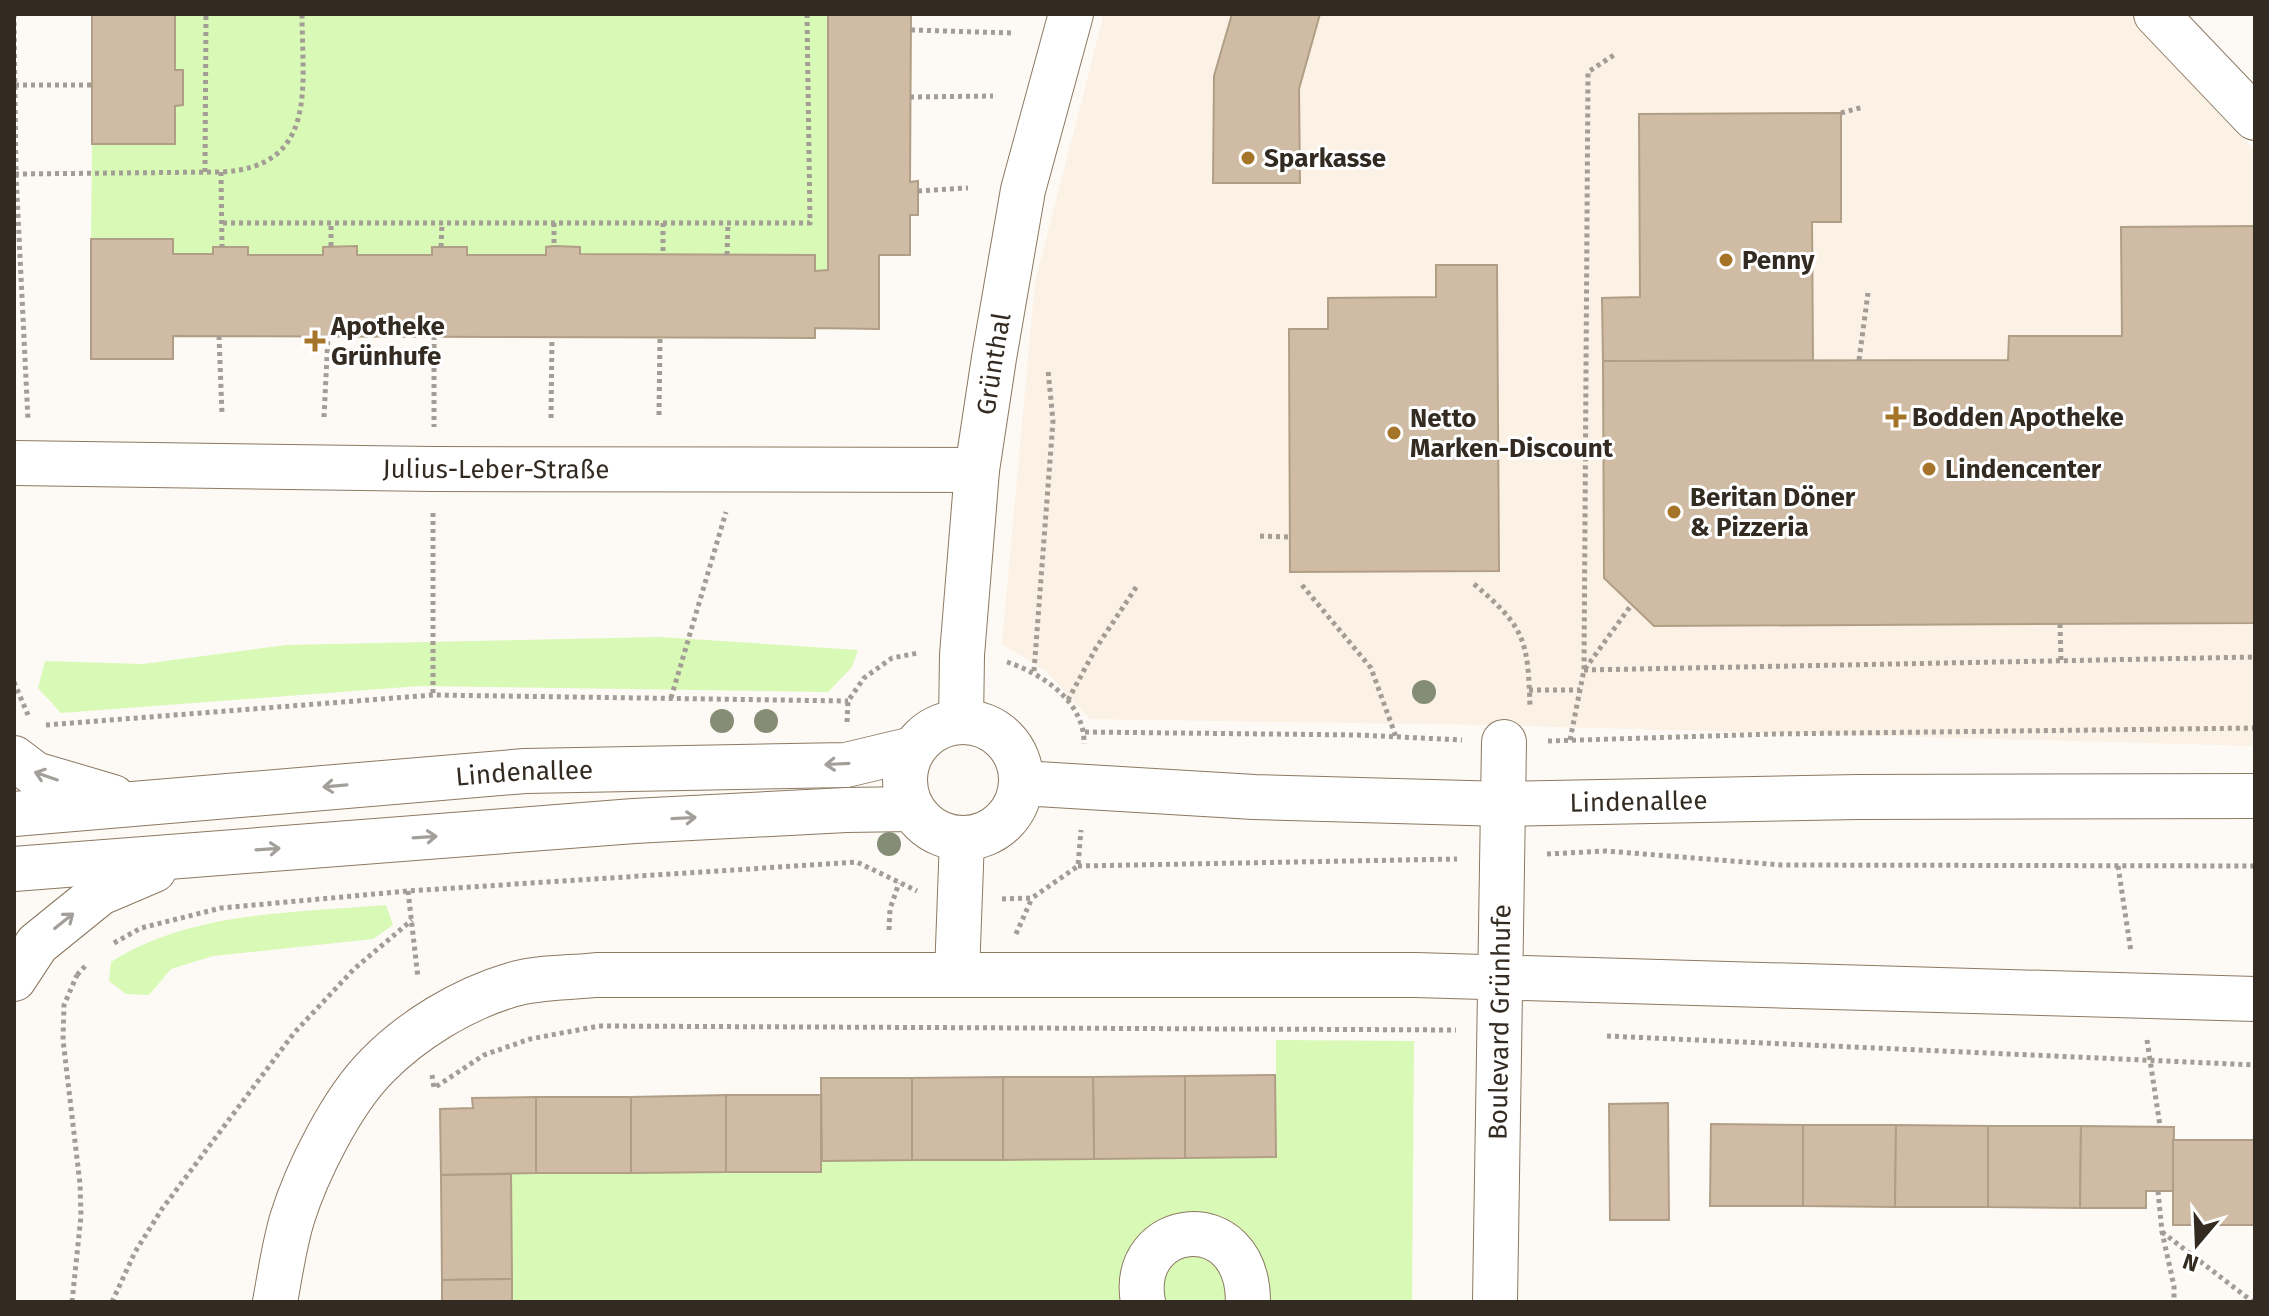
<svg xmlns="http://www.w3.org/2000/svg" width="2269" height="1316" font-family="'Fira Sans',sans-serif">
	<rect width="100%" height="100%" fill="#fdf9f4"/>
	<polygon fill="#fbf1e4" points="1104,14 2132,14 2255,151 2255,746 1491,725 1090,719 1046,671 1002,644 1035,282"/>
	<g fill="#d9f9b6">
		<polygon points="175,14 828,14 828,270 815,271 815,255 580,254 580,247 546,247 546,255 467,255 467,247 433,247 432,255 357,255 357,246 323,247 323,255 248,255 247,247 214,247 213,254 173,254 173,239 91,239 92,144 175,144 175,106 183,105 183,71 175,70"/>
		<polygon points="659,637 858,650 852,667 828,692 420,686 61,713 38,688 45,661 143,664 286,645"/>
		<path d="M386,905L393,925L373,939L213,956L171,969L149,995L126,994L109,981L111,962C191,911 294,913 386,905Z"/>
		<polygon points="1276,1040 1414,1041 1412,1302 512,1302 511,1174 821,1172 822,1161 1276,1157"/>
	</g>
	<g fill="#d0bca4" stroke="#b19e86" stroke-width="2">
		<polygon points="92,14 175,14 175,70 183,70 183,105 175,106 175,144 92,144"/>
		<polygon points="828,14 911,14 910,182 918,181 918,215 910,215 910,255 879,255 879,329 815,328 815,338 173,336 173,359 91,359 91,239 173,239 173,254 213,254 213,247 248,247 248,255 323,255 323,247 357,246 357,255 432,255 432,247 467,247 467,255 546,255 546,247 554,246 580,247 580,254 815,255 815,271 828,270"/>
		<polygon points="1232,14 1320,14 1299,89 1300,183 1213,183 1214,76"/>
		<polygon points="1841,113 1841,222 1812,222 1813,361 1603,361 1602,298 1640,297 1639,114"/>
		<polygon points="2255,226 2255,623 1654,626 1604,578 1603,361 2008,360 2009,336 2122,336 2121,227"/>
		<polygon points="1436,265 1497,265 1499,571 1290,572 1289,329 1328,329 1328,298 1436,297"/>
		<polygon points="1275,1075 1276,1157 1185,1158 1185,1076"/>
		<polygon points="1185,1076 1185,1158 1094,1159 1093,1077"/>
		<polygon points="1003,1077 1003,1160 912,1160 912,1078"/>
		<polygon points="1003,1077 1093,1077 1094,1159 1003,1160"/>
		<polygon points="821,1078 912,1078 912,1160 822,1161"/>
		<rect x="726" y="1095" width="95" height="77"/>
		<polygon points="726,1095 726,1172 631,1173 631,1097"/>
		<rect x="536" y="1097" width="95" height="76"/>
		<polygon points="536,1097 536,1173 441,1175 440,1109 473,1108 472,1098"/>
		<polygon points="1668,1103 1669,1220 1610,1220 1609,1104"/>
		<polygon points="1711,1124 1803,1125 1803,1206 1710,1206"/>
		<polygon points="1803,1125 1896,1125 1895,1207 1803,1206"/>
		<polygon points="1896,1125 1988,1126 1988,1207 1895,1207"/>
		<polygon points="1988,1126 2081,1126 2080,1208 1988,1207"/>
		<polygon points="2081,1126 2174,1127 2173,1191 2146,1191 2146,1208 2080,1208"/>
		<rect x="2173" y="1140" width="82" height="85"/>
		<polygon points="511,1174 512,1279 442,1280 441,1175"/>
		<polygon points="512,1279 512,1302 442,1302 442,1280"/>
	</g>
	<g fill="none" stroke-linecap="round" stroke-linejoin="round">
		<defs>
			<g id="minor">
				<polyline points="2156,14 2255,118"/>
				<path id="s1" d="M14,463L433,469L977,470"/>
				<circle cx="963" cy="780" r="58"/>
				<path id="s2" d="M961,722L962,655L977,470L994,358L1023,190L1071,14"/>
				<polyline points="14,758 35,774 113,797"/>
				<path id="s3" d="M1021,783L1254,797L1504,804L1858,797L2255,796"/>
				<path id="s4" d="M14,814L525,771L846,765L913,749"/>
				<polyline points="14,869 634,821 846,810 912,809"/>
				<polyline points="957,974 962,839"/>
				<polyline points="14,979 37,944 100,893 154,870"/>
				<path d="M275,1302C280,1275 284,1246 292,1219C307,1171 342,1101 377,1066C412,1030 463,999 511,985C537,977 569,978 596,975H1415L2255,999"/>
				<path d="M1143,1302C1128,1219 1248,1204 1248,1302"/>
				<path id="s5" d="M1495,1302L1504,742"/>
			</g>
		</defs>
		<use href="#minor" stroke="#8b7962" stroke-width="46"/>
		<g stroke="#a39d96" stroke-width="5" stroke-dasharray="4 4" stroke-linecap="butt">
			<polyline points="14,14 16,174 28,420"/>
			<polyline points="911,30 1012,33"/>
			<polyline points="15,85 92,85"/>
			<polyline points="910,97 993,96"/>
			<polyline points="1841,113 1863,107"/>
			<polyline points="205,172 206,14"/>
			<polyline points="221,172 222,247"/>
			<path d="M15,174L221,172C319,167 302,86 302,14"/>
			<polyline points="918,191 968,188"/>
			<polyline points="223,223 810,223 807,14"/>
			<polyline points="554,223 554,246"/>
			<polyline points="663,223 663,254"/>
			<polyline points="331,246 331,223"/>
			<polyline points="441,247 442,223"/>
			<polyline points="727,255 728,223"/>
			<polyline points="219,336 222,414"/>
			<polyline points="434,336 434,427"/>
			<polyline points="1859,360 1868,293"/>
			<polyline points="659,415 660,337"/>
			<polyline points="324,417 328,336"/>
			<polyline points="551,418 552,337"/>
			<polyline points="433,513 433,695"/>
			<polyline points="1260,536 1290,537"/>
			<path d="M1474,584C1526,628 1528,641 1530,708"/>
			<polyline points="1302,585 1371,668 1396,737"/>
			<polyline points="2060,624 2061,661"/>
			<path d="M1007,662C1043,674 1085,702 1084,744"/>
			<polyline points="1585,669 1632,604"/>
			<polyline points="1584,670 2255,657"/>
			<polyline points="1034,671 1053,421 1048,370"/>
			<polyline points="14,682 28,715"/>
			<polyline points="1529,690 1580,690"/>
			<polyline points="671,698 726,512"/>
			<polyline points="1068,700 1096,648 1137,586"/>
			<polyline points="847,722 848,701 864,678 892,658 918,653"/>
			<polyline points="46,725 433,695 848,701"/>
			<polyline points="1085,732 1358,735 1462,740"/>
			<polyline points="1570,740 1584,670 1588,72 1614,55"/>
			<polyline points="1548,741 1772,734 2255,728"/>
			<polyline points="1547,854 1606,851 1782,865 2255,866"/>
			<polyline points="1078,866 1457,859"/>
			<polyline points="2118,866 2131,952"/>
			<polyline points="408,891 418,978"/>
			<polyline points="1002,899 1032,898 1078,866 1081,830"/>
			<polyline points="889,930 890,909 899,883"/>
			<polyline points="1016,934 1032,898"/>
			<polyline points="114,943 141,928 221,908 408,891 857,862 917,891"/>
			<polyline points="77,975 87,964"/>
			<polyline points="1607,1036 2255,1065"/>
			<polyline points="2147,1040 2160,1126"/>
			<polyline points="432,1075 434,1088 484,1055 530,1039 599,1026 1456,1030"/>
			<polyline points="2158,1191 2162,1232 2174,1286 2174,1302"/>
			<polyline points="2162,1232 2253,1302"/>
			<polyline points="72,1302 81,1216 80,1184 63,1040 64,1005 77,975"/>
			<polyline points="112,1302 135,1252 162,1209 294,1033 354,969 412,920"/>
		</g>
		<use href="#minor" stroke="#fff" stroke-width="44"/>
	</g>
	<g fill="#868d77">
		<circle cx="1424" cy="692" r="12"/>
		<circle cx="722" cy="721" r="12"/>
		<circle cx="766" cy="721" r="12"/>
		<circle cx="889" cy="844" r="12"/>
	</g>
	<defs><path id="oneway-shaft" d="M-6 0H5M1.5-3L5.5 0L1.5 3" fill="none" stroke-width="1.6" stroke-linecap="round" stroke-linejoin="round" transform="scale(2)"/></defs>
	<g stroke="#a3a09c">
		<use href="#oneway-shaft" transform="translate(837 764) rotate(177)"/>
		<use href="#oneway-shaft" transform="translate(46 776) rotate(-161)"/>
		<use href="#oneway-shaft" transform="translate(335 786) rotate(175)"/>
		<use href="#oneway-shaft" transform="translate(684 818) rotate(-3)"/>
		<use href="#oneway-shaft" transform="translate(425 837) rotate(-4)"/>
		<use href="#oneway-shaft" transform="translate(268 849) rotate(-4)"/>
		<use href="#oneway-shaft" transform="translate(64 921) rotate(-39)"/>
	</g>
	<g fill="#a57429" stroke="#fff" stroke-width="3">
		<circle cx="1248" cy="158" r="8"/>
		<circle cx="1726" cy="260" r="8"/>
		<path d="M311 329h8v8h8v8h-8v8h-8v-8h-8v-8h8z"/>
		<path d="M1892 405h8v8h8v8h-8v8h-8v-8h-8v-8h8z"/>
		<circle cx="1394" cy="433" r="8"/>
		<circle cx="1929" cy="469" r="8"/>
		<circle cx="1674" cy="512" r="8"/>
	</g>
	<g text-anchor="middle" stroke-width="6" stroke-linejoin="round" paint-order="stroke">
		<g font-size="26" font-weight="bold" fill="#332b22" stroke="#fff" text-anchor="start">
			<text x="1264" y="167">Sparkasse</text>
			<text x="1742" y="269">Penny</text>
			<text x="331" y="335">Apotheke<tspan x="331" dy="30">Grünhufe</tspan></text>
			<text x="1912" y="426">Bodden Apotheke</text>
			<text x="1410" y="427">Netto<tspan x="1410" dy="30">Marken-Discount</tspan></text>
			<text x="1945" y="478">Lindencenter</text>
			<text x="1690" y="506">Beritan Döner<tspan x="1690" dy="30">&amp; Pizzeria</tspan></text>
		</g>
		<g font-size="26" fill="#332b22" stroke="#fff">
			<text dy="9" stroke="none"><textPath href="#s2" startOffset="360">Grünthal</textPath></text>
			<text dy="9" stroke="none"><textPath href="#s1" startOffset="482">Julius-Leber-Straße</textPath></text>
			<text dy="9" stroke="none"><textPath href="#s4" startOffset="512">Lindenallee</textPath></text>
			<text dy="9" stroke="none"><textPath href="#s3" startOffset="618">Lindenallee</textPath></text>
			<text dy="9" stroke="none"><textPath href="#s5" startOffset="280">Boulevard Grünhufe</textPath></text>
		</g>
	</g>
	<rect width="2269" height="1316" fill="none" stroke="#332b22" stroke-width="32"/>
	<g transform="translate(2197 1244) rotate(199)" stroke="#ffffff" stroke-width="6" paint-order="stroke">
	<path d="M0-6L14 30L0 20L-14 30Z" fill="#332b22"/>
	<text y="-12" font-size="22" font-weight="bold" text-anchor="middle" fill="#332b22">N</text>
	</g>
</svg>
